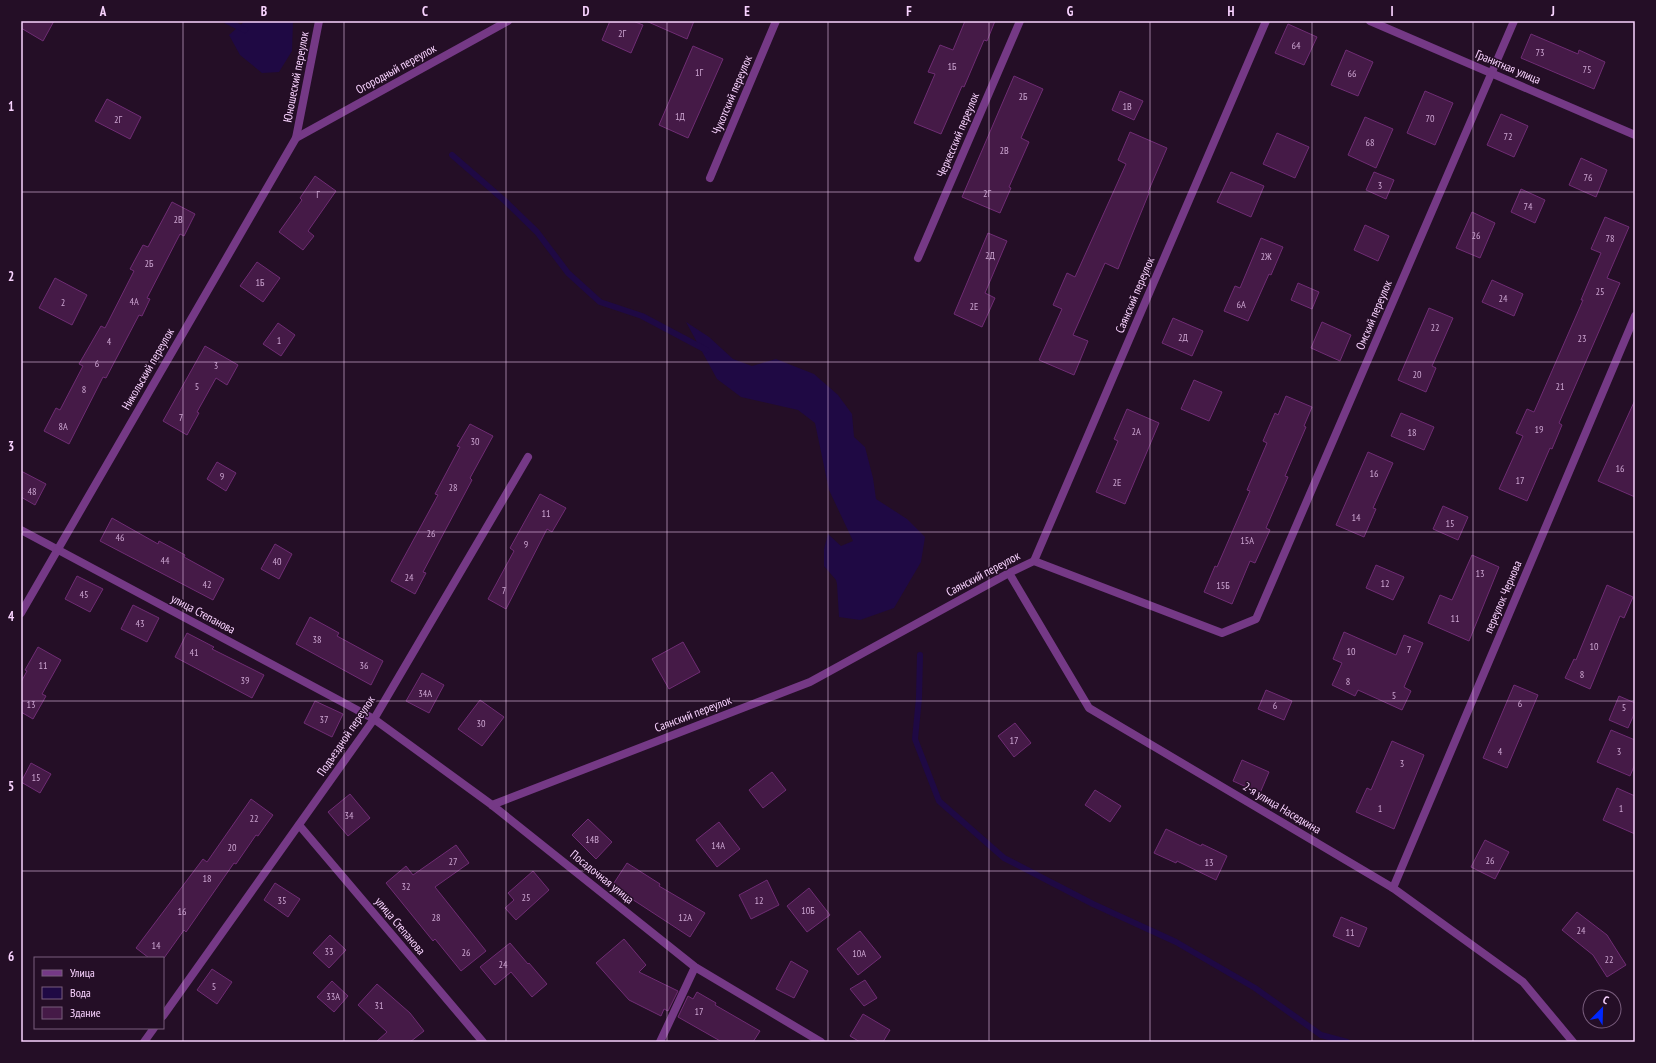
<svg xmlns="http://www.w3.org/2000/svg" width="1656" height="1063" font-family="'PT Sans Narrow',sans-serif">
	<rect width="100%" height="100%" fill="#240e26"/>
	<g fill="#1f0944">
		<polygon points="245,21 293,21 292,51 279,72 262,73 240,55 229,35"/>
		<polygon points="686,322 709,337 733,359 752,366 776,359 814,374 838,395 852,414 854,437 865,447 873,478 876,499 907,519 925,537 921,562 894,608 860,620 839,617 837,584 836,580 824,566 824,549 828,534 841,546 853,541 829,490 815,423 798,410 741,397 717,379"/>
	</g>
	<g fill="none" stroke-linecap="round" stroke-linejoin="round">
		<g stroke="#1f0944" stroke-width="6">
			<polyline points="227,21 245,30"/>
			<polyline points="452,155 505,201 537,232 568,273 600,302 642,316 706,350"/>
			<polyline points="920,655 919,698 915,739 939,801 1004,858 1093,904 1176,942 1255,988 1321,1035 1347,1042"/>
		</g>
	</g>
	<g fill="#451a47" stroke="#6f2c74">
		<polygon points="21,21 54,21 43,41 21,28"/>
		<polygon points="610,21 633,21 643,25 631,53 602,40"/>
		<polygon points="646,21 694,21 687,39"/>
		<polygon points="965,21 995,21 987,41 984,40 964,87 962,86 941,134 914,123 935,74 928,72 940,45 953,50"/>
		<polygon points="1288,24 1317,37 1304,65 1275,53"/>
		<polygon points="1531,34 1578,54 1579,50 1605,62 1594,89 1521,58"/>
		<polygon points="693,46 723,59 688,138 659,125"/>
		<polygon points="1346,50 1373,62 1358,96 1331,85"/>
		<polygon points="1014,76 1043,89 1021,138 1029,142 1009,187 1011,188 1000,213 962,197"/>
		<polygon points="1120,91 1143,101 1134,120 1112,110"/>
		<polygon points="1425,91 1453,103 1435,145 1407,133"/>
		<polygon points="107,99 141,117 130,139 95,121"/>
		<polygon points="1501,114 1528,126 1514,157 1487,145"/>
		<polygon points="1365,117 1393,129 1376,168 1348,155"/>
		<polygon points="1130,132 1167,148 1148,192 1149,193 1118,269 1105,263 1073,335 1088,341 1074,375 1039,360 1062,309 1053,305 1067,273 1075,277 1126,164 1118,160"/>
		<polygon points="1277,133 1309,147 1295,178 1263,164"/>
		<polygon points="1581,158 1607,170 1596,197 1569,185"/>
		<polygon points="1231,172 1264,186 1251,217 1217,202"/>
		<polygon points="1374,172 1394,180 1386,199 1366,190"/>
		<polygon points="315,176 336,191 308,231 314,236 303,250 279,232 302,200 300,198"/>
		<polygon points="1521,189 1545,200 1535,223 1511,212"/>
		<polygon points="172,202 195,214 184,236 180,234 147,298 150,299 142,316 139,315 106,378 103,377 69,444 44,431 56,408 60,410 83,366 79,364 101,326 105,328 134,271 130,269 143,245 148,247"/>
		<polygon points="1472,212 1495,223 1480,258 1456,248"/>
		<polygon points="1605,217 1629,227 1607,278 1620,283 1559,423 1562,425 1552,449 1550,448 1527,501 1499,489 1523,436 1516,433 1527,409 1534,412 1583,300 1581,300 1601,253 1591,249"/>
		<polygon points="1365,225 1389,236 1378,261 1354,250"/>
		<polygon points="988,233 1007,241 985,293 995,298 982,327 954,314"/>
		<polygon points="1261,238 1283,247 1271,275 1269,274 1248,321 1224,311 1235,286 1240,288"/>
		<polygon points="257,262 280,278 263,302 240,286"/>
		<polygon points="55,278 87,295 72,325 39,308"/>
		<polygon points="1492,280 1523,294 1514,316 1482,302"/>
		<polygon points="1298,283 1319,292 1312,309 1291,300"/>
		<polygon points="1429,308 1453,318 1432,366 1436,368 1426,392 1398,380"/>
		<polygon points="1173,318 1203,331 1192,356 1162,343"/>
		<polygon points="1322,322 1351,335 1340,361 1311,348"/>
		<polygon points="278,323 295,335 281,356 263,344"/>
		<polygon points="205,346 238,365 227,385 216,378 197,412 199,413 187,435 163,421"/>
		<polygon points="1194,380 1222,392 1209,421 1181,409"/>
		<polygon points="1286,396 1312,407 1304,426 1306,427 1285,476 1288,477 1266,528 1270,530 1255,563 1250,561 1232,604 1204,592 1215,566 1217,567 1250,491 1247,490 1267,443 1263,441 1275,413 1278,415"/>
		<polygon points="1635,400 1635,497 1598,481"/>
		<polygon points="1127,409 1159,423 1125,504 1096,492 1118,441 1114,439"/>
		<polygon points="1401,413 1434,427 1424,450 1391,436"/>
		<polygon points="470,424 493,436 470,478 472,480 423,572 426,573 415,594 391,581 438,495 435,494 460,447 457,446"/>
		<polygon points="1368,452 1393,463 1373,508 1376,509 1364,537 1336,525"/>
		<polygon points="217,462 236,473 226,491 207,479"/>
		<polygon points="21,471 46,484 35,505 21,497"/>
		<polygon points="540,494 566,508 552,532 547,529 506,609 488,599 514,551 510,548"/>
		<polygon points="1443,506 1468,517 1458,540 1433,529"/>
		<polygon points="112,518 158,544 159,541 185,555 184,557 224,579 213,600 100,541"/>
		<polygon points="275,544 292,554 279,579 261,569"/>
		<polygon points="1472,555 1499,567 1469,641 1428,623 1440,595 1452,600"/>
		<polygon points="1376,565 1404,577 1393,600 1366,588"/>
		<polygon points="77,576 103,589 90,612 65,599"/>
		<polygon points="1607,585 1633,597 1624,618 1620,616 1590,689 1565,678 1574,659 1576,660"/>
		<polygon points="133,605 159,618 147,642 121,629"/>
		<polygon points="310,617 339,633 337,636 383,661 371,685 296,644"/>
		<polygon points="1344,632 1396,655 1404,635 1423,643 1404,687 1411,691 1402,710 1358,690 1355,696 1332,685 1342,663 1333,659"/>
		<polygon points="187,633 214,647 212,649 264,675 252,698 175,657"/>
		<polygon points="683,642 700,672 669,689 652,659"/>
		<polygon points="38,647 61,660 42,694 46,696 33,719 21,712 21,682 27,671 25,670"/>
		<polygon points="422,673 444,685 429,713 406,701"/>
		<polygon points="1514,685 1538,695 1507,768 1483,758"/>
		<polygon points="1266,690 1292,701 1284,720 1258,709"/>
		<polygon points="1619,696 1635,703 1635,712 1628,728 1609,720"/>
		<polygon points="480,700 504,717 482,746 458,729"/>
		<polygon points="315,701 343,714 332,737 304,723"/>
		<polygon points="1015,723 1031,743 1014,757 998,736"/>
		<polygon points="1611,730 1635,740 1635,764 1630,776 1597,762"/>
		<polygon points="1392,741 1424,755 1394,829 1356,812 1367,788 1371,790"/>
		<polygon points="1242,760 1269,772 1260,793 1233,781"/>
		<polygon points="31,763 51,774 40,793 21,782"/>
		<polygon points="772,772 786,790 763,808 749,790"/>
		<polygon points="1617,788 1635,796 1635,834 1603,820"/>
		<polygon points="1095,790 1121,806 1110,822 1085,805"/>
		<polygon points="350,794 370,818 348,836 328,812"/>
		<polygon points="251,799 273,815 258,836 256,835 236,864 234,863 186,932 184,930 164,958 149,958 136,948 203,859 207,862"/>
		<polygon points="588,819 612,842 596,859 572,835"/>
		<polygon points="719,822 740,849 717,867 696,840"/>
		<polygon points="1166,829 1201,846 1202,844 1227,856 1216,880 1177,861 1176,863 1154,853"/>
		<polygon points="1485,840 1509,852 1495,879 1471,867"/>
		<polygon points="456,845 469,863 435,887 486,951 461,971 435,939 433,941 386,883 406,866 413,875"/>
		<polygon points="627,863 660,884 659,886 705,913 690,937 612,886"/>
		<polygon points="533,871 549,890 516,920 505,908 514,900 508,893"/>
		<polygon points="767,880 779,905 751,919 739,895"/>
		<polygon points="275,883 300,899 288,917 264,900"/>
		<polygon points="809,888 830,915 807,932 787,906"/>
		<polygon points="1577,912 1607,935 1626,965 1607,977 1593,955 1562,930"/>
		<polygon points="1341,917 1367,928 1359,947 1333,936"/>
		<polygon points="860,931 881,957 858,975 837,949"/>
		<polygon points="330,935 346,950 329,968 313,953"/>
		<polygon points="624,939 646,965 639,972 678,991 668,1011 664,1009 661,1016 629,1000 596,963"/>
		<polygon points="510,943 528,964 529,963 547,984 532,997 511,972 495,985 480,967"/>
		<polygon points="791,961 808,971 794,998 776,989"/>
		<polygon points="212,969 232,982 217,1004 197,990"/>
		<polygon points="865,980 877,998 864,1006 850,989"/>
		<polygon points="332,981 348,996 334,1012 317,997"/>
		<polygon points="377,984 410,1013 424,1031 410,1042 376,1042 387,1032 358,1005"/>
		<polygon points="697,992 716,1003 715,1005 760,1031 753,1042 722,1042 678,1017 688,996 693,999"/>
		<polygon points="863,1014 890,1030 883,1042 860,1042 850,1036"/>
	</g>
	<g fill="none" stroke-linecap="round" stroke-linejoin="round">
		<g stroke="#753986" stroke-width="8">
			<polyline points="1370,21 1635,135"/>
			<polyline points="296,138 508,21"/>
			<polyline points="710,178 776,21"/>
			<polyline points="918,258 1020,21"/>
			<polyline points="21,530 374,719 492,805 695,967 821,1042"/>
			<polyline points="1034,561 1222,633 1256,619 1514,21"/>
			<polyline points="1009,573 1089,708 1393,888 1523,982 1573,1042"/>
			<polyline points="21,613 296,138 319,21"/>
			<polyline points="492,805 810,682 1009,573 1034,561 1266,21"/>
			<polyline points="299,825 483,1042"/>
			<polyline points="1393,888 1635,316"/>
			<polyline points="163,1016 374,719 528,457"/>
			<polyline points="144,1042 154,1028"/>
			<polyline points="660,1042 695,967"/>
		</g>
	</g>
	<path fill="none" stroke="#f9d3ff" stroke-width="1" stroke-opacity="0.55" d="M183,21V1042M344,21V1042M506,21V1042M667,21V1042M828,21V1042M989,21V1042M1150,21V1042M1312,21V1042M1473,21V1042M21,192H1635M21,362H1635M21,532H1635M21,701H1635M21,871H1635"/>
	<g text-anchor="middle" stroke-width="3" stroke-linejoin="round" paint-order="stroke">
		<g font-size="10" fill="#cca5d1">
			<text x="622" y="37">2Г</text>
			<text x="1296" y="49">64</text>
			<text x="1540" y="56">73</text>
			<text x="952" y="70">1Б</text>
			<text x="1587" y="73">75</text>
			<text x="699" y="76">1Г</text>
			<text x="1352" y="77">66</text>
			<text x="1023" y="100">2Б</text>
			<text x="1127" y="110">1В</text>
			<text x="680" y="120">1Д</text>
			<text x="1430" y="122">70</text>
			<text x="118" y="123">2Г</text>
			<text x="1508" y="140">72</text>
			<text x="1370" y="146">68</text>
			<text x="1004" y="154">2В</text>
			<text x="1588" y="181">76</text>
			<text x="1380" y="189">3</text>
			<text x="987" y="197">2Г</text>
			<text x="318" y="198">Г</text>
			<text x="1528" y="210">74</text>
			<text x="178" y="223">2В</text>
			<text x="1476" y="239">26</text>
			<text x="1610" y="242">78</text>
			<text x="990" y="259">2Д</text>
			<text x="1266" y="260">2Ж</text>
			<text x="149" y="267">2Б</text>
			<text x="260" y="286">1Б</text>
			<text x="1600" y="295">25</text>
			<text x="1503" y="302">24</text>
			<text x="134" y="305">4А</text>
			<text x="63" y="306">2</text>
			<text x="1241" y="308">6А</text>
			<text x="974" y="310">2Е</text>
			<text x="1435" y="331">22</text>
			<text x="1183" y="341">2Д</text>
			<text x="1582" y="342">23</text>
			<text x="279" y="344">1</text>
			<text x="109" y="345">4</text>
			<text x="97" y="367">6</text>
			<text x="216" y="369">3</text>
			<text x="1417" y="378">20</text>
			<text x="197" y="390">5</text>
			<text x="1560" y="390">21</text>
			<text x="84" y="393">8</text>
			<text x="181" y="421">7</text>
			<text x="63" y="430">8А</text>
			<text x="1539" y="433">19</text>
			<text x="1136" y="435">2А</text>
			<text x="1412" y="436">18</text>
			<text x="475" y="445">30</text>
			<text x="1620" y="472">16</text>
			<text x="1374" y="477">16</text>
			<text x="222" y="480">9</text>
			<text x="1520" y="484">17</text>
			<text x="1117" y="486">2Е</text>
			<text x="453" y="491">28</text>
			<text x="32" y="495">48</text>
			<text x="546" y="517">11</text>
			<text x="1356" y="521">14</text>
			<text x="1450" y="527">15</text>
			<text x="431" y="537">26</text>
			<text x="120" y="541">46</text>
			<text x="1247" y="544">15А</text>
			<text x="526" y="548">9</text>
			<text x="165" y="564">44</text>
			<text x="277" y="565">40</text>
			<text x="1480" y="577">13</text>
			<text x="409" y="581">24</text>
			<text x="1385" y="587">12</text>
			<text x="207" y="588">42</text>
			<text x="1223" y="589">15Б</text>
			<text x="504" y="594">7</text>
			<text x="84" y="598">45</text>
			<text x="1455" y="622">11</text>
			<text x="140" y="627">43</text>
			<text x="317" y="643">38</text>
			<text x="1594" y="650">10</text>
			<text x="1409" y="653">7</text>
			<text x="1351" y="655">10</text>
			<text x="194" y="656">41</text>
			<text x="43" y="669">11</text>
			<text x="364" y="669">36</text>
			<text x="1582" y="678">8</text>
			<text x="245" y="684">39</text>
			<text x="1348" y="685">8</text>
			<text x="425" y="697">34А</text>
			<text x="1394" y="699">5</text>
			<text x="1520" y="707">6</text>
			<text x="31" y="708">13</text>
			<text x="1275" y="709">6</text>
			<text x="1624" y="711">5</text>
			<text x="324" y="723">37</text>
			<text x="481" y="727">30</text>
			<text x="1014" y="744">17</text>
			<text x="1500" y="755">4</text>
			<text x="1619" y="755">3</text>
			<text x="1402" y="767">3</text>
			<text x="36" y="781">15</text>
			<text x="1380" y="812">1</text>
			<text x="1621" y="812">1</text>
			<text x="349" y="819">34</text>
			<text x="254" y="822">22</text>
			<text x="592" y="843">14В</text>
			<text x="718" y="849">14А</text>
			<text x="232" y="851">20</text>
			<text x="1490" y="864">26</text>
			<text x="453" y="865">27</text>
			<text x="1209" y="866">13</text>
			<text x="207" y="882">18</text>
			<text x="406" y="890">32</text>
			<text x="526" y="901">25</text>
			<text x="282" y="904">35</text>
			<text x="759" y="904">12</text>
			<text x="808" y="914">10Б</text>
			<text x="182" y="915">16</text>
			<text x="436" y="921">28</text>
			<text x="685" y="921">12А</text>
			<text x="1581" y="934">24</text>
			<text x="1350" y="936">11</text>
			<text x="156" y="949">14</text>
			<text x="329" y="955">33</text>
			<text x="466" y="956">26</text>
			<text x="859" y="957">10А</text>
			<text x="1609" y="963">22</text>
			<text x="503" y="968">24</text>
			<text x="214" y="990">5</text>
			<text x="333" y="1000">33А</text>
			<text x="379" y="1009">31</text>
			<text x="699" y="1015">17</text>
		</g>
		<g font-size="12" fill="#f9d3ff" stroke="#240e26">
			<text transform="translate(1508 67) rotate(23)" y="4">Гранитная улица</text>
			<text transform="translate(396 69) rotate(-29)" y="4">Огородный переулок</text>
			<text transform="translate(296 77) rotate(-79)" y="4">Юношеский переулок</text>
			<text transform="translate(732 95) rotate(-67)" y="4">Чукотский переулок</text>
			<text transform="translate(958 135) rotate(-67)" y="4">Черкесский переулок</text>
			<text transform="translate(1135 295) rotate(-67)" y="4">Саянский переулок</text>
			<text transform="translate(1374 315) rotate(-67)" y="4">Омский переулок</text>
			<text transform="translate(148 369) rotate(-60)" y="4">Никольский переулок</text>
			<text transform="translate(983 574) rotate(-28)" y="4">Саянский переулок</text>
			<text transform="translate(1503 597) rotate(-67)" y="4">переулок Чернова</text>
			<text transform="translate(203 614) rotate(28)" y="4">улица Степанова</text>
			<text transform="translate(693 714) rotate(-21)" y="4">Саянский переулок</text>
			<text transform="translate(346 736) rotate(-56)" y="4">Подъездной переулок</text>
			<text transform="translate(1282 808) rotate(31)" y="4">2-я улица Наседкина</text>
			<text transform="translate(602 877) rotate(39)" y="4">Посадочная улица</text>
			<text transform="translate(400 926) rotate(50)" y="4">улица Степанова</text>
		</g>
	</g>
	<rect width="1656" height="1063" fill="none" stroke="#240e26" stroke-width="44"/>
	<rect x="34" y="957" width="130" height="72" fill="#240e26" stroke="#795d7d"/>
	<rect x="42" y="970" width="20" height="6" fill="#753986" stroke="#795d7d"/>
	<text x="70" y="977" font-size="12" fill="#f9d3ff">Улица</text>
	<rect x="42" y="987" width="20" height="12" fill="#1f0944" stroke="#795d7d"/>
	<text x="70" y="997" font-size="12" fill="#f9d3ff">Вода</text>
	<rect x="42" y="1007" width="20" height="12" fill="#451a47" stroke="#795d7d"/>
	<text x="70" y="1017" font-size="12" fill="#f9d3ff">Здание</text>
	<g transform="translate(1602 1009) rotate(23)"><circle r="19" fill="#240e26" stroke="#795d7d"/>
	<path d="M0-3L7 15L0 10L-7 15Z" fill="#0028fe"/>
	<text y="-6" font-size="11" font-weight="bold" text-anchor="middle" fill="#f9d3ff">С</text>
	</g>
	<rect x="22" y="22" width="1612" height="1019" fill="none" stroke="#f9d3ff" stroke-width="1.5"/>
	<g font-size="13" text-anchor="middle" font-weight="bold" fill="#f9d3ff">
		<text x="103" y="16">A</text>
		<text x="264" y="16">B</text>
		<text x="425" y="16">C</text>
		<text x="586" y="16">D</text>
		<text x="747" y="16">E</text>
		<text x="909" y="16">F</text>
		<text x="1070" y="16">G</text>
		<text x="1231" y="16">H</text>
		<text x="1392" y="16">I</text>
		<text x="1553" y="16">J</text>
		<text x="11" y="111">1</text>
		<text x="11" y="281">2</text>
		<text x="11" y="451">3</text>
		<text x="11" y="621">4</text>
		<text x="11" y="791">5</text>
		<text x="11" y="961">6</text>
	</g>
</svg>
